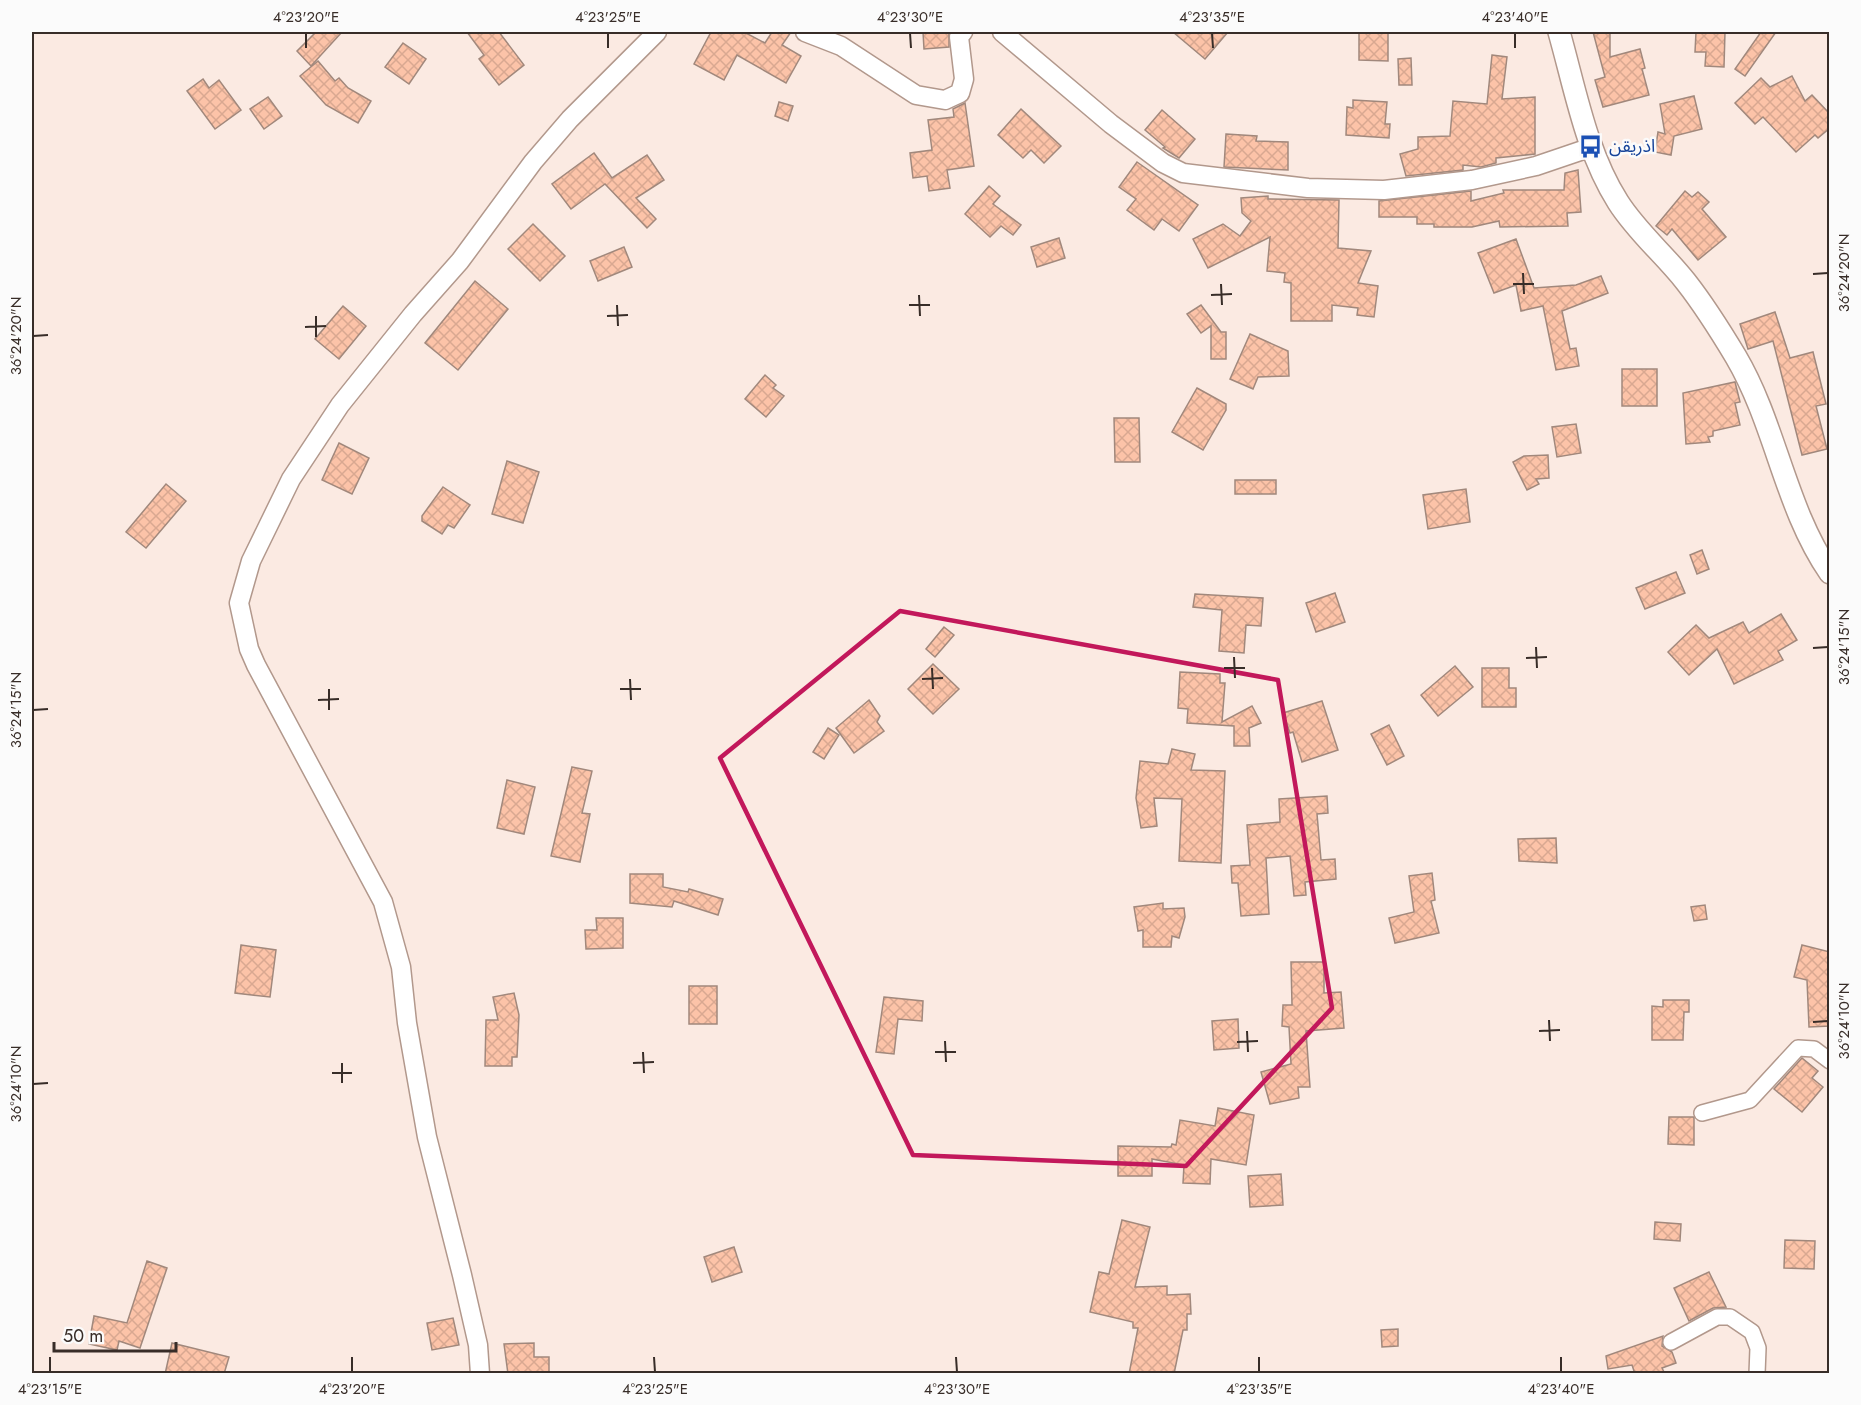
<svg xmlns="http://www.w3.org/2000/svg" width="1861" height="1405" font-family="Jost,'Noto Sans Arabic',sans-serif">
	<defs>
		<pattern id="building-cross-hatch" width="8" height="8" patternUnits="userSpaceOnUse" patternTransform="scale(1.5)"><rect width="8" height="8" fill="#fcc3a8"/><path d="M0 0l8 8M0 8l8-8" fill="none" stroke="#d9a891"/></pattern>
	</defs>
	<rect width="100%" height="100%" fill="#fbeae2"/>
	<g fill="url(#building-cross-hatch)" stroke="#a1887c" stroke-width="1.5">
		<polygon points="316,32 342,32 311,66 297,51"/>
		<polygon points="467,32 499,32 524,65 499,85 479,59 484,55"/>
		<polygon points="711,32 744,32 765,43 772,32 791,32 782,45 801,56 786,83 737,55 724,80 694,64"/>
		<polygon points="923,32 949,32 949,47 924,49"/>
		<polygon points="1173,32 1228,32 1205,59"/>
		<polygon points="1359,32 1388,32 1388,61 1359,60"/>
		<polygon points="1593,32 1610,32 1610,57 1640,49 1645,68 1642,69 1649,95 1603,107 1595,80 1605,77"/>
		<polygon points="1696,32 1725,32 1724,67 1705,66 1706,52 1695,52"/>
		<polygon points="1761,32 1776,32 1745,76 1735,69"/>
		<polygon points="403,43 426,59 409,84 385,67"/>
		<polygon points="1492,55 1507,57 1502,99 1535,97 1535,154 1496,158 1496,163 1481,167 1463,165 1463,170 1406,176 1400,154 1418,149 1418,137 1450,136 1453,101 1487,104"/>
		<polygon points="1411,58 1412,85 1399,85 1398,59"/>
		<polygon points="318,61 335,81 339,78 348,88 371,101 358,123 326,105 300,76"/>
		<polygon points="1792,76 1805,101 1812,95 1830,114 1830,128 1818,138 1815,135 1796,152 1763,117 1755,124 1735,103 1761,78 1770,87"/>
		<polygon points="203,79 209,88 219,80 241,110 215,129 187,91"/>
		<polygon points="1694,96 1702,129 1674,136 1671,155 1655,152 1658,132 1665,134 1660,104"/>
		<polygon points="268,97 282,116 264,129 250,109"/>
		<polygon points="1353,100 1387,102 1385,124 1390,124 1389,138 1346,135 1347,107 1353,108"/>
		<polygon points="779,102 793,106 788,121 775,116"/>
		<polygon points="965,103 974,166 947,170 950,188 929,191 927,176 913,178 910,153 932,150 928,120 954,117 953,109"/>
		<polygon points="1021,109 1061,146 1044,163 1031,150 1023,158 998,135"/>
		<polygon points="1162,110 1195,139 1179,158 1163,148 1165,147 1145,130"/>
		<polygon points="1226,134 1257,136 1256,141 1288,142 1288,170 1224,167"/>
		<polygon points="594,153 612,178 647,155 664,180 636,198 656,219 647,228 605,184 571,209 552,184"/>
		<polygon points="1137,162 1198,205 1179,231 1162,219 1154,230 1127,210 1136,199 1119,187"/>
		<polygon points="1578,170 1581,212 1567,213 1568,226 1500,227 1499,221 1472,227 1434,227 1434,224 1417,224 1417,217 1379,217 1379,201 1471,191 1471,201 1504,193 1503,190 1564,190 1565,173"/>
		<polygon points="989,186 1000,196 993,204 1021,225 1013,235 1001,226 990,237 965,214"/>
		<polygon points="1685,191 1692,197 1698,192 1709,202 1702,209 1726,237 1698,260 1672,229 1667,235 1656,226"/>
		<polygon points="1268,196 1268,199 1339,200 1338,248 1371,251 1358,283 1378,286 1374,317 1357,315 1358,308 1332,305 1332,321 1291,321 1291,283 1284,282 1285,273 1267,271 1270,237 1208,268 1193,239 1223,224 1240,236 1251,221 1242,213 1241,198"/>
		<polygon points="533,224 565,256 540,281 508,249"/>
		<polygon points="1059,238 1065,258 1037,267 1031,247"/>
		<polygon points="1516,239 1534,288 1576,285 1601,276 1608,293 1562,311 1570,349 1576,348 1579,366 1556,370 1543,306 1521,311 1516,285 1494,293 1478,253"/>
		<polygon points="624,247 632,267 598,281 590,261"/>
		<polygon points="475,281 508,309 458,370 425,343"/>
		<polygon points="1201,305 1221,332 1226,332 1226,359 1211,359 1211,326 1201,333 1187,314"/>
		<polygon points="343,306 366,326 339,359 315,339"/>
		<polygon points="1775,312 1790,358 1813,352 1826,404 1816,406 1827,449 1802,455 1773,341 1748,349 1740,324"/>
		<polygon points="1250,334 1288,351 1289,376 1258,377 1253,389 1230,379"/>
		<rect x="1622" y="369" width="35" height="37"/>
		<polygon points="765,375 776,385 773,388 784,396 766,417 745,399"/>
		<polygon points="1735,382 1740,402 1735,403 1740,425 1713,431 1713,436 1708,437 1710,442 1686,444 1683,393"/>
		<polygon points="1197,388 1226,404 1226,410 1203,450 1172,432"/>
		<polygon points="1114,418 1139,418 1140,462 1115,462"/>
		<polygon points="1576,424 1581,453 1557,457 1552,427"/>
		<polygon points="339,443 369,458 352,494 322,480"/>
		<polygon points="1548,455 1549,478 1536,479 1539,484 1527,490 1513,462 1524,456"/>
		<polygon points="507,461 539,472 523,523 492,514"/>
		<rect x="1235" y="480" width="41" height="14"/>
		<polygon points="166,484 186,501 146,548 126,532"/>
		<polygon points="443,487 470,505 454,528 448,525 442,534 422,521 422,516"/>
		<polygon points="1466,489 1470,522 1428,529 1423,495"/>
		<polygon points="1702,550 1709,569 1697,574 1690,555"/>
		<polygon points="1676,572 1685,593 1645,609 1636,588"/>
		<polygon points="1335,593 1345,622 1316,632 1306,603"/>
		<polygon points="1195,594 1263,598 1261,626 1246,625 1244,653 1219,651 1222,610 1193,607"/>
		<polygon points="1781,614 1797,640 1778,651 1783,660 1734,684 1717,649 1689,675 1668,652 1696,625 1709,638 1743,622 1749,633"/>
		<polygon points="944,627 954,635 935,657 926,649"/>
		<polygon points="933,664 959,689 933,714 908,689"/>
		<polygon points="1455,666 1473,687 1438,716 1421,695"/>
		<polygon points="1482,668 1509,668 1509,688 1516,688 1516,707 1482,707"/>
		<polygon points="1180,672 1220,674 1220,683 1225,683 1222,722 1252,706 1261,723 1249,728 1250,746 1234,746 1234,726 1187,723 1188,709 1178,708"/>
		<polygon points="869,700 880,716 877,722 884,731 854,753 836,728"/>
		<polygon points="1322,701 1338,750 1302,762 1293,732 1290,733 1283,713"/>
		<polygon points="1389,725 1404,756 1387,765 1371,734"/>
		<polygon points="828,728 839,735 824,759 813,752"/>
		<polygon points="1172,749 1195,754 1191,770 1225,771 1221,863 1179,861 1182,799 1154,798 1157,826 1141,828 1136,798 1140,761 1168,764"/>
		<polygon points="572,767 592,771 582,813 590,814 580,862 551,856"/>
		<polygon points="507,780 535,787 524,834 497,828"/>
		<polygon points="1327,796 1328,813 1317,814 1321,860 1335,859 1336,879 1305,882 1306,895 1294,896 1290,856 1266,858 1269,914 1241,916 1238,883 1232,883 1231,866 1250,865 1247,825 1280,822 1279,799"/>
		<polygon points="1556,838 1557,863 1519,861 1518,839"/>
		<polygon points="1432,873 1435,900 1431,901 1439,933 1395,943 1389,918 1414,912 1409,876"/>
		<polygon points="630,874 663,874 663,887 688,892 689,889 723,899 718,915 674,901 672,907 630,903"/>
		<polygon points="1163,903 1163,909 1184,908 1185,917 1179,938 1172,936 1171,947 1143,947 1143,930 1138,931 1134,907"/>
		<polygon points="1705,905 1707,919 1694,921 1691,907"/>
		<polygon points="596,918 623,918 623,948 586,949 585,930 597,930"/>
		<polygon points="241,945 276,950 270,997 235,993"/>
		<polygon points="1802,945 1830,952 1830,1026 1809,1027 1807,980 1794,977"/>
		<polygon points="1291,962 1324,962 1324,993 1341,992 1344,1028 1306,1031 1310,1087 1298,1087 1299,1098 1270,1104 1261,1072 1291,1064 1289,1027 1282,1026 1283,1005 1292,1005"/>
		<rect x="689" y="986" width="28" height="38"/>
		<polygon points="514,993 519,1015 517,1057 512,1057 512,1066 485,1066 486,1020 498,1020 493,997"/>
		<polygon points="884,997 923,1001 922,1021 898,1019 894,1054 876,1052"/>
		<polygon points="1663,1000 1689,1000 1689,1012 1684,1012 1683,1040 1652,1040 1652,1006 1663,1007"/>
		<polygon points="1238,1019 1239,1048 1214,1050 1212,1021"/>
		<polygon points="1802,1058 1818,1071 1812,1078 1823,1087 1802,1112 1774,1089"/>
		<polygon points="1218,1108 1254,1115 1246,1165 1211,1159 1210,1184 1183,1183 1184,1165 1152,1159 1152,1176 1118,1176 1118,1146 1171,1147 1172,1144 1176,1145 1180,1120 1215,1126"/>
		<polygon points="1669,1117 1694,1117 1694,1145 1668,1144"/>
		<polygon points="1281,1174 1283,1205 1250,1207 1248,1176"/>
		<polygon points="1122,1220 1150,1227 1135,1287 1167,1286 1167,1295 1190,1294 1191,1314 1187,1314 1187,1330 1183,1330 1174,1374 1129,1374 1138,1328 1133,1328 1133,1322 1090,1312 1099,1272 1109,1274"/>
		<polygon points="1655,1222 1681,1224 1680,1241 1654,1239"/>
		<polygon points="1785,1240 1815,1241 1814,1269 1784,1268"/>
		<polygon points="734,1247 742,1272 712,1282 704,1257"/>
		<polygon points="147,1261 167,1268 140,1348 119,1341 117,1350 89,1344 94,1316 127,1323"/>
		<polygon points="1709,1272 1726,1307 1713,1308 1689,1321 1674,1288"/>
		<polygon points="453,1318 459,1345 432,1350 427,1323"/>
		<polygon points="1398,1329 1398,1346 1382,1347 1381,1330"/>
		<polygon points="1663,1336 1662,1346 1672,1352 1676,1363 1662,1368 1665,1374 1635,1374 1632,1365 1608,1369 1606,1356"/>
		<polygon points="172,1343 229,1357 224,1374 165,1374"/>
		<polygon points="534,1343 534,1357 549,1357 549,1374 508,1374 504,1344"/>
	</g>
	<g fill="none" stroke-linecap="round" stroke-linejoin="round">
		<defs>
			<g id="minor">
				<polyline points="1702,1113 1750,1100 1798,1048 1814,1049 1830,1061"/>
				<polyline points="1671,1342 1717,1317 1730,1317 1752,1332 1758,1348 1757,1374"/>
			</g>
			<g id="tertiary">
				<polyline points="805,32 841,46 916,95 945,100 960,93 964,79 959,37 963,32"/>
				<polyline points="1002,32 1111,124 1163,163 1183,173 1308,188 1384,190 1472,180 1536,166 1592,147"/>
				<polyline points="480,1374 478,1345 462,1275 427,1137 407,1023 401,967 383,902 256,665 249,649 239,603 251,561 291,479 340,405 413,314 460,261 533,162 570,119 657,32"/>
			</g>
			<path id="secondary" d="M1559,32C1575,88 1586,152 1618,202C1637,232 1664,254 1686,282C1704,305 1721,332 1736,357C1776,425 1785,508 1830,573"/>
		</defs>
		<use href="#minor" stroke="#b2988c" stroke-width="18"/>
		<use href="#tertiary" stroke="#b2988c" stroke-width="21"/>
		<use href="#secondary" stroke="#b2988c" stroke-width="24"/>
		<use href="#minor" stroke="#fff" stroke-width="15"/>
		<use href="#tertiary" stroke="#fff" stroke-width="18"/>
		<use href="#secondary" stroke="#fff" stroke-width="21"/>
	</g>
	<path fill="none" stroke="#c2185b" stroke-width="4.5" stroke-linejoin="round" d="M900,611L1278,680L1332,1008L1186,1166L913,1155L720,758Z"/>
	<path fill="none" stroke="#382d28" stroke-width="2" d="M306,33V48M608,33V48M910,33L911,48M1212,33L1213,48M1515,33V48M1523,273L1524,294M1813,274L1828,273M1221,284L1222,305M1513,284H1534M919,295L920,316M1211,295L1232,294M617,305L618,326M909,305H930M316,316V337M607,316L628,315M305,327L326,326M33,336L48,335M1536,647L1537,668M1813,648L1828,647M1234,657L1235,678M1526,658L1547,657M932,668L933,689M1224,668H1245M630,679L631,700M922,679L943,678M329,689V710M620,689H641M318,700L339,699M33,710L48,709M1549,1020L1550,1041M1813,1022L1828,1021M1247,1031L1248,1052M1539,1031L1560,1030M945,1041L946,1062M1237,1042L1258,1041M643,1052L644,1073M935,1052H956M342,1063V1083M633,1063L654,1062M332,1073H352M33,1084L48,1083M50,1357V1372M352,1357V1372M654,1357L655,1372M956,1357L957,1372M1259,1357V1372M1561,1357V1372"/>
	<defs>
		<symbol id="bus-bare" viewBox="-9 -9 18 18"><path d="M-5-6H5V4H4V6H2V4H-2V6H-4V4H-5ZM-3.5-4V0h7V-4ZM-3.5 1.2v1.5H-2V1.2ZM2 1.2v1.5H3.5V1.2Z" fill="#1a4fb4" stroke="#fbfbfb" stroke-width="2.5" paint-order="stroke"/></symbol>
	</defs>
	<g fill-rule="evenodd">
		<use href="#bus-bare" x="1574" y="130" width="33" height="33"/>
	</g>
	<g text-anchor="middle" stroke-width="5" stroke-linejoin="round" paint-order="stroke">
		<g font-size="18" fill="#164399" stroke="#fbfbfb" text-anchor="start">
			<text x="1609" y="152">اذريقن</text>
		</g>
	</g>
	<rect width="1861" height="1405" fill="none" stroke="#fbfbfb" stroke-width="66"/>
	<path d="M54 1342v9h122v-9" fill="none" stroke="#382d28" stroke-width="3"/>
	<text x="63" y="1342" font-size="18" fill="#382d28" stroke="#fbfbfb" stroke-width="4.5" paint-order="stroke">50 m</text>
	<rect x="33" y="33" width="1795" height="1339" fill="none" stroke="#382d28" stroke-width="2"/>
	<g font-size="15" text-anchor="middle" fill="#382d28">
		<text x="306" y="22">4°23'20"E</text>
		<text x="608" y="22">4°23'25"E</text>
		<text x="910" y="22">4°23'30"E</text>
		<text x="1212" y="22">4°23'35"E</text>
		<text x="1515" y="22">4°23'40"E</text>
		<text transform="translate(1844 273) rotate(-90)" y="5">36°24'20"N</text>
		<text transform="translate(16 336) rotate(-90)" y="5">36°24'20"N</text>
		<text transform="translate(1844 647) rotate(-90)" y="5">36°24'15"N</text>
		<text transform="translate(16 710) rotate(-90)" y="5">36°24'15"N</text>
		<text transform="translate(1844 1021) rotate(-90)" y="5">36°24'10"N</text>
		<text transform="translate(16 1084) rotate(-90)" y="5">36°24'10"N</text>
		<text x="50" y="1394">4°23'15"E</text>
		<text x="352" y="1394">4°23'20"E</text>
		<text x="655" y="1394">4°23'25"E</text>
		<text x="957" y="1394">4°23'30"E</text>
		<text x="1259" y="1394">4°23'35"E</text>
		<text x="1561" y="1394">4°23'40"E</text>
	</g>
</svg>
